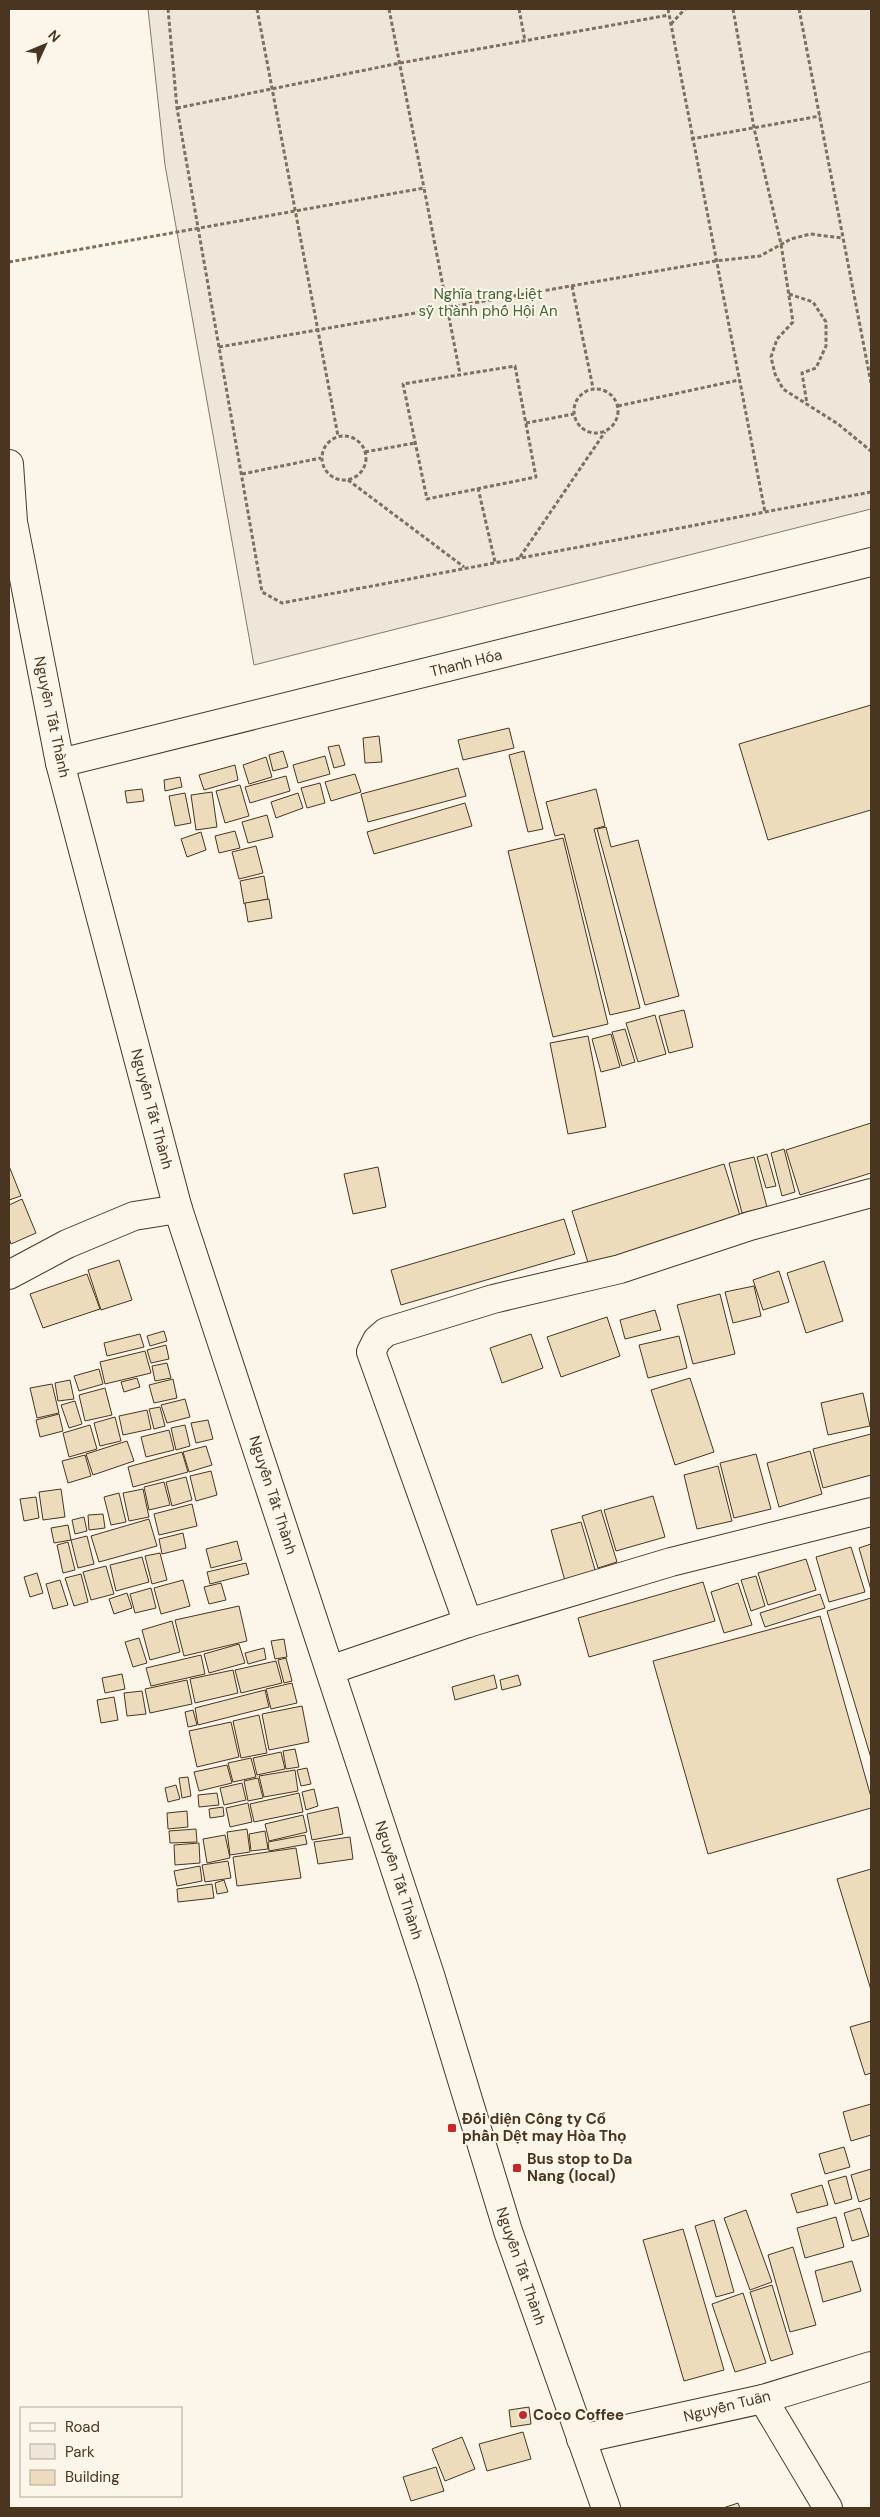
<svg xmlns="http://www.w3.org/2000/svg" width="880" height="2517" font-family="'DM Sans',sans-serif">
	<rect width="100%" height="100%" fill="#fbf6e9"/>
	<polygon fill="#ede6d9" stroke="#887966" points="148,9 871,9 871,509 254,665 165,165"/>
	<g fill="#ecdcbc" stroke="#4a3520">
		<polygon points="871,705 871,810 768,840 739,744"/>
		<polygon points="509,728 514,748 463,760 458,740"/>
		<polygon points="379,736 382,762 365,763 363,738"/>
		<polygon points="339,745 345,765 334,768 328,747"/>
		<polygon points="283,751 288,767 273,771 269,755"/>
		<polygon points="524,751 543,829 528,832 509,755"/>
		<polygon points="325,756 330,774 298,783 293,765"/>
		<polygon points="266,757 272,777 249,784 243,765"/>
		<polygon points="235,765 238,780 204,790 199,775"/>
		<polygon points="458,768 466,796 368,822 361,794"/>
		<polygon points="355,774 361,792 331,801 325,782"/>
		<polygon points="286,776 290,791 250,803 245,787"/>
		<polygon points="180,777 182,787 165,791 164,780"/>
		<polygon points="320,783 325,803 307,808 301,788"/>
		<polygon points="240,785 249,816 225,823 216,791"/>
		<polygon points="142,789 144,801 127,803 125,791"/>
		<polygon points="596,789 605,826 594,829 640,1008 610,1015 564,834 555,836 546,802"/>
		<polygon points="212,792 217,827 196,830 191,795"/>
		<polygon points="185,793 191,823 175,826 169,796"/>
		<polygon points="298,793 303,808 276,818 271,802"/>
		<polygon points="465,803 472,826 374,854 367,832"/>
		<polygon points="267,815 273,837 248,843 242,822"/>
		<polygon points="606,827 611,847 638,840 679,996 645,1005 597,829"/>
		<polygon points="235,831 240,848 219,853 215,836"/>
		<polygon points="201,832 206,850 187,857 181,839"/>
		<polygon points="563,838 608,1024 553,1037 508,851"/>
		<polygon points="256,846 263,873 239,879 232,852"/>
		<polygon points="264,876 268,899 244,904 240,881"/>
		<polygon points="269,899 272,918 248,922 245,903"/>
		<polygon points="684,1010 693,1047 669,1053 659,1016"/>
		<polygon points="655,1015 666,1054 638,1062 626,1023"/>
		<polygon points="625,1029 635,1062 622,1066 612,1032"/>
		<polygon points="611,1034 620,1067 601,1072 592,1039"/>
		<polygon points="588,1036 606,1127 568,1134 550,1043"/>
		<polygon points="871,1123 871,1173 800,1195 786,1150"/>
		<polygon points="784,1149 795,1192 782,1196 771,1153"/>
		<polygon points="767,1154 776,1186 766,1188 757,1157"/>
		<polygon points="754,1157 767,1207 742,1213 729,1163"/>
		<polygon points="724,1164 742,1222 590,1269 572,1211"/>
		<polygon points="9,1166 21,1196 9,1200"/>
		<polygon points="378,1167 386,1207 353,1214 344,1174"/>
		<polygon points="22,1199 36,1233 11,1244 9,1238 9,1205"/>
		<polygon points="564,1219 575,1254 401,1305 391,1270"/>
		<polygon points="119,1260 132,1300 101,1310 88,1270"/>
		<polygon points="824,1261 843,1321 806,1333 787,1273"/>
		<polygon points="779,1271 789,1302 763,1310 753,1280"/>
		<polygon points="87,1274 100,1309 43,1328 30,1294"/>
		<polygon points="754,1286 761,1316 733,1323 725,1292"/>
		<polygon points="720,1294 735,1354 693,1364 677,1305"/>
		<polygon points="655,1310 661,1330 625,1339 620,1320"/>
		<polygon points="607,1317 620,1356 561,1377 547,1337"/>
		<polygon points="164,1331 167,1341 150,1346 147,1336"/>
		<polygon points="140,1334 144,1347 107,1356 104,1343"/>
		<polygon points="531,1334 543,1368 502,1383 490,1348"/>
		<polygon points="679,1336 687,1368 648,1378 639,1345"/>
		<polygon points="166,1345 169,1359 151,1363 147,1350"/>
		<polygon points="145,1351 151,1373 105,1384 100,1362"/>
		<polygon points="167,1363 171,1378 155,1381 152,1366"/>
		<polygon points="99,1369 103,1384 79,1391 74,1376"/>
		<polygon points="137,1378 140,1387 124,1392 121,1382"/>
		<polygon points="690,1378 714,1452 675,1465 651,1390"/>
		<polygon points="173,1379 177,1398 154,1403 149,1385"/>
		<polygon points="70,1380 74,1399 58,1401 55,1383"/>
		<polygon points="52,1384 59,1413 37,1418 30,1388"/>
		<polygon points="105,1388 112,1415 85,1421 79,1395"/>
		<polygon points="863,1393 870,1426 828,1435 821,1403"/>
		<polygon points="185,1399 190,1417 167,1423 161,1405"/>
		<polygon points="75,1401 82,1424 69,1428 61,1405"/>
		<polygon points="160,1407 165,1426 154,1429 149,1409"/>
		<polygon points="147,1410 151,1429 123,1435 119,1416"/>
		<polygon points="59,1414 63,1431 40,1437 36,1420"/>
		<polygon points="115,1417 121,1441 100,1446 94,1423"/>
		<polygon points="208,1420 213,1439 196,1443 191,1423"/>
		<polygon points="90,1425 97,1449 69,1457 63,1433"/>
		<polygon points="185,1425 190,1446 176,1450 171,1428"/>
		<polygon points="169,1430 174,1450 146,1457 141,1437"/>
		<polygon points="871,1434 871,1475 823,1488 813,1449"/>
		<polygon points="127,1441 134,1461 93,1475 86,1454"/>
		<polygon points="206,1446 212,1465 189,1472 183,1452"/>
		<polygon points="810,1451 822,1494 779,1507 767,1463"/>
		<polygon points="182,1452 188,1472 133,1487 128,1467"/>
		<polygon points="756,1454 771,1509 734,1518 720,1463"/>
		<polygon points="85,1455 91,1476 68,1483 62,1461"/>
		<polygon points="718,1466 732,1521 697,1529 684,1475"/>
		<polygon points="211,1471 217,1495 196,1501 190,1476"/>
		<polygon points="186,1477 192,1500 172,1506 166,1482"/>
		<polygon points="164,1482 170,1505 149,1510 144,1487"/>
		<polygon points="61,1489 65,1517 43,1520 39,1492"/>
		<polygon points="143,1489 149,1517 129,1521 123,1493"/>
		<polygon points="119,1493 126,1522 111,1525 104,1497"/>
		<polygon points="653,1496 665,1537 616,1551 604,1510"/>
		<polygon points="36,1497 39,1518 24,1521 20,1499"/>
		<polygon points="192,1504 197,1526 159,1535 154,1514"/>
		<polygon points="601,1510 617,1562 598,1568 582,1516"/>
		<polygon points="103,1514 105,1528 89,1530 88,1515"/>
		<polygon points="84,1517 87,1531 75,1534 72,1520"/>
		<polygon points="149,1519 157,1546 99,1562 91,1536"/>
		<polygon points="581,1522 596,1573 565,1581 551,1530"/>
		<polygon points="68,1525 71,1540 54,1543 51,1528"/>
		<polygon points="183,1533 186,1548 162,1554 159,1539"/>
		<polygon points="87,1536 94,1564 78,1568 71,1540"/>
		<polygon points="237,1541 242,1560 211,1568 206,1549"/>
		<polygon points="68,1542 75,1570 63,1573 57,1545"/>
		<polygon points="871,1544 871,1590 859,1548"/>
		<polygon points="851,1547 865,1592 829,1602 816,1557"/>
		<polygon points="160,1553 167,1580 152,1584 145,1556"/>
		<polygon points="142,1557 149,1582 116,1591 110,1565"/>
		<polygon points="806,1559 816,1590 768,1605 758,1573"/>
		<polygon points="246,1563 249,1574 210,1584 207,1572"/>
		<polygon points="106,1566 114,1594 91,1600 83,1572"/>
		<polygon points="37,1573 43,1593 30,1597 24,1577"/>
		<polygon points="81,1574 88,1602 74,1606 65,1578"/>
		<polygon points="756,1576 765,1606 751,1611 741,1580"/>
		<polygon points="60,1580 68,1605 53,1609 46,1584"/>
		<polygon points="183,1580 190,1606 161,1614 154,1588"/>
		<polygon points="703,1582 715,1621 589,1657 578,1618"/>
		<polygon points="221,1583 226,1600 209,1604 204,1587"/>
		<polygon points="738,1583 752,1625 724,1633 711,1592"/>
		<polygon points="151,1588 156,1608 135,1613 130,1594"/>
		<polygon points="127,1593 132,1608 114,1614 109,1599"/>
		<polygon points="820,1594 825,1608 765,1627 760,1613"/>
		<polygon points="871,1598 871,1758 827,1611"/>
		<polygon points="239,1606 247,1641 184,1656 175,1620"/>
		<polygon points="820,1616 871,1797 871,1808 708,1854 653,1661"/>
		<polygon points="172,1621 180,1652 150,1660 142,1630"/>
		<polygon points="139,1638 147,1663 133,1667 125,1642"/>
		<polygon points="284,1639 287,1657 275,1659 271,1641"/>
		<polygon points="239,1644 245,1663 209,1673 204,1654"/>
		<polygon points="264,1648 266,1659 248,1664 245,1653"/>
		<polygon points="201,1655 205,1674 151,1686 146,1668"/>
		<polygon points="286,1658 292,1681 284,1683 278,1660"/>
		<polygon points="276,1661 282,1683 241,1693 235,1670"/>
		<polygon points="233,1670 238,1693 195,1703 190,1679"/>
		<polygon points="122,1674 125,1689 105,1693 102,1678"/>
		<polygon points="494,1675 497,1688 455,1700 452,1687"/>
		<polygon points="518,1675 521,1685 502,1690 500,1680"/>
		<polygon points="187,1680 192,1704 150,1713 145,1689"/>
		<polygon points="292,1683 297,1703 271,1709 266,1689"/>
		<polygon points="265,1690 269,1707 198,1725 195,1708"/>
		<polygon points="142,1691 146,1714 127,1716 124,1693"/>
		<polygon points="114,1697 118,1720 101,1723 97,1700"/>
		<polygon points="302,1706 309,1742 269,1750 262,1714"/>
		<polygon points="193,1710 197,1725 188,1727 185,1712"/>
		<polygon points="259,1715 267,1753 241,1758 233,1721"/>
		<polygon points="231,1722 239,1757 197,1767 189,1731"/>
		<polygon points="295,1749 299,1767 286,1769 283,1751"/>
		<polygon points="281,1752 285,1769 257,1775 253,1758"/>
		<polygon points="251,1758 256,1777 233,1782 228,1763"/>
		<polygon points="227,1765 232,1783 199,1791 194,1772"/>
		<polygon points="307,1768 311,1784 301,1786 297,1770"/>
		<polygon points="295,1770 298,1791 264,1797 259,1776"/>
		<polygon points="188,1777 191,1796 182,1798 179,1778"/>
		<polygon points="258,1778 263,1798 248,1801 244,1781"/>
		<polygon points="242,1783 246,1800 224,1805 220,1788"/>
		<polygon points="176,1785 180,1799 168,1802 165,1788"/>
		<polygon points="314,1789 318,1806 306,1810 302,1792"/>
		<polygon points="217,1793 219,1805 199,1807 198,1795"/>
		<polygon points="299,1793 303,1812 254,1822 250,1804"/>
		<polygon points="248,1803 252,1822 230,1827 226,1808"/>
		<polygon points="223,1807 224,1816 210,1818 209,1809"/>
		<polygon points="338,1807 343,1834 312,1840 307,1814"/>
		<polygon points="187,1811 188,1827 168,1829 167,1813"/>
		<polygon points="303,1815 307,1832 269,1841 265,1824"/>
		<polygon points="196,1829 197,1842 170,1843 169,1831"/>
		<polygon points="247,1829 250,1852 230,1855 227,1832"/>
		<polygon points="265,1831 268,1849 251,1851 249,1834"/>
		<polygon points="225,1835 230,1858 207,1863 203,1839"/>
		<polygon points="305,1835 307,1844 269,1851 268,1842"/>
		<polygon points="350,1837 353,1859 318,1864 314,1842"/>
		<polygon points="199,1843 200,1863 175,1865 174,1845"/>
		<polygon points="296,1848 301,1878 237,1886 233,1857"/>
		<polygon points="228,1861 231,1878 205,1882 202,1865"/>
		<polygon points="200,1866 202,1881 177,1886 174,1871"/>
		<polygon points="871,1869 871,1990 837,1879"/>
		<polygon points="224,1880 228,1892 217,1894 215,1883"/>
		<polygon points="212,1884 214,1898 178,1902 177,1889"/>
		<polygon points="871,2021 871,2073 865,2075 850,2027"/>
		<polygon points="871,2104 871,2135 851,2141 843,2112"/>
		<polygon points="844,2147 850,2167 825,2174 819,2154"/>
		<polygon points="871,2169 871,2198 859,2202 851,2175"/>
		<polygon points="846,2176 852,2199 835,2204 828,2181"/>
		<polygon points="822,2185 828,2205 797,2213 791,2194"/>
		<polygon points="860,2208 869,2236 852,2241 844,2213"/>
		<polygon points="746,2210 772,2282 750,2290 724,2218"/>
		<polygon points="836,2217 844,2247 805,2258 797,2228"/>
		<polygon points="714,2220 734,2292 716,2297 695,2226"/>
		<polygon points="683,2229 724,2370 684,2381 643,2240"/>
		<polygon points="793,2247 816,2325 790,2332 768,2255"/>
		<polygon points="852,2261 861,2291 823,2302 815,2271"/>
		<polygon points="772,2285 793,2354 771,2361 750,2292"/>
		<polygon points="743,2293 766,2363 735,2372 712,2304"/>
		<polygon points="529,2407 531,2424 511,2427 509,2410"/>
		<polygon points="523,2432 531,2459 487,2471 479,2444"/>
		<polygon points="462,2437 475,2469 445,2481 432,2449"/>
		<polygon points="436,2467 444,2491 411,2501 403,2477"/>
		<polygon points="738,2503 740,2508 723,2508"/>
	</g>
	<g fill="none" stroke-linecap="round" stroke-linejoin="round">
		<defs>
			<g id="minor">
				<polyline points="60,763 871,562"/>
				<polyline points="9,1275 67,1244 134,1216 178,1209"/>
				<polyline points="468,1623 371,1352 377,1340 386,1332 493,1299 620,1269 750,1226 871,1193"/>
				<polyline points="330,1670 468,1623 671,1562 871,1512"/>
				<polyline points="763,2399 828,2508"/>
				<polyline points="581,2439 763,2399 871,2366"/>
			</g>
			<polyline id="major" points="9,464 13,522 60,763 178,1209 431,1978 508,2231 606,2508"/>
		</defs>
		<use href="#minor" stroke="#4a3520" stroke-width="30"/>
		<use href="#major" stroke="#4a3520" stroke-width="30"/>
		<g stroke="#7f6f5c" stroke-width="3" stroke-dasharray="4 2.5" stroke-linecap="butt">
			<polyline points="168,9 177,108 262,592 282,603 871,492"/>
			<polyline points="257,9 338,436"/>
			<polyline points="389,9 424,188"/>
			<polyline points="519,9 525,41"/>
			<polyline points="668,9 765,512"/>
			<polyline points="733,9 754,128 781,244 793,322 777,339 771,357 775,374 783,389 838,424 871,451"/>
			<polyline points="799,9 871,383"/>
			<polyline points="671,24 685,9"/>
			<polyline points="177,108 400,63 669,15"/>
			<polyline points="691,139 820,116"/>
			<polyline points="9,262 424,188 460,374"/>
			<polyline points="572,286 593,388"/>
			<polyline points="789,294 813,302 826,322 826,346 816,368 802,373 807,404"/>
			<polyline points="219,347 715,261 760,256 791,239 810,234 842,238"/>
			<polygon points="515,366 536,477 427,499 403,384"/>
			<circle cx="596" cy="411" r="22"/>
			<polyline points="618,406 739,380"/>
			<polyline points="526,423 574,414"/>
			<circle cx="344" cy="458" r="22"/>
			<polyline points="365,452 415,443"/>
			<polyline points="242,474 321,458"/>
			<polyline points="348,480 464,567"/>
			<polyline points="478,488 495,562"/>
			<polyline points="520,557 605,432"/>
		</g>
		<use href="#minor" stroke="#fbf6e9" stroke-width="28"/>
		<use href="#major" stroke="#fbf6e9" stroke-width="28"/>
	</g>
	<g fill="#c62828" stroke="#fbf6e9" stroke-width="2">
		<rect x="447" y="2123" width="10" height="10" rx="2.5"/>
		<rect x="512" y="2163" width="10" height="10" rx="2.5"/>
		<circle cx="523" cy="2415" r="5"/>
	</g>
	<g text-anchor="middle" stroke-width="4" stroke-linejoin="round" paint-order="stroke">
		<g font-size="15" fill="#436837" stroke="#fbf6e9">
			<text x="488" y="299">Nghĩa trang Liệt<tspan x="488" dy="17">sỹ thành phố Hội An</tspan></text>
		</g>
		<g font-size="15" fill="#4a3520" stroke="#fbf6e9">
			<text transform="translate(466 663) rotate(-14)" y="5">Thanh Hóa</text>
			<text transform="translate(52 717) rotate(78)" y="5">Nguyễn Tất Thành</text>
			<text transform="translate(152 1109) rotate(75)" y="5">Nguyễn Tất Thành</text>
			<text transform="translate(273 1495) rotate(72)" y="5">Nguyễn Tất Thành</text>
			<text transform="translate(399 1880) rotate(72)" y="5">Nguyễn Tất Thành</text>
			<text transform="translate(521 2266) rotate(71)" y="5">Nguyễn Tất Thành</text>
			<text transform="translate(727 2406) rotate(-14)" y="5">Nguyễn Tuân</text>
		</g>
		<g font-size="15" font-weight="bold" fill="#4a3520" stroke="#fbf6e9" text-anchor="start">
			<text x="462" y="2124">Đối diện Công ty Cổ<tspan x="462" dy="17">phần Dệt may Hòa Thọ</tspan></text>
			<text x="527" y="2164">Bus stop to Da<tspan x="527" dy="17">Nang (local)</tspan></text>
			<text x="533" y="2420">Coco Coffee</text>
		</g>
	</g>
	<rect width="880" height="2517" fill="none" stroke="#4a3520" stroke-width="20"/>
	<rect x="20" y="2407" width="162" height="90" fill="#fbf6e9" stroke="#b4a999"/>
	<rect x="30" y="2423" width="25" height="8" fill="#fbf6e9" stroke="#b4a999"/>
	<text x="65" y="2432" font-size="15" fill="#4a3520">Road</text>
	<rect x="30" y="2444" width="25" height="15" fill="#ede6d9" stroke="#b4a999"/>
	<text x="65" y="2457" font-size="15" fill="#4a3520">Park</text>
	<rect x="30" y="2470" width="25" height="15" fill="#ecdcbc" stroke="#b4a999"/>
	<text x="65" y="2482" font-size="15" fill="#4a3520">Building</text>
	<g transform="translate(45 45) rotate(46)" stroke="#fbf6e9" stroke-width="4" paint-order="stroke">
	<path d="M0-4L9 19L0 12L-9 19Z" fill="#4a3520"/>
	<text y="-8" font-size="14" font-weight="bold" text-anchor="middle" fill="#4a3520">N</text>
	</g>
</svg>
